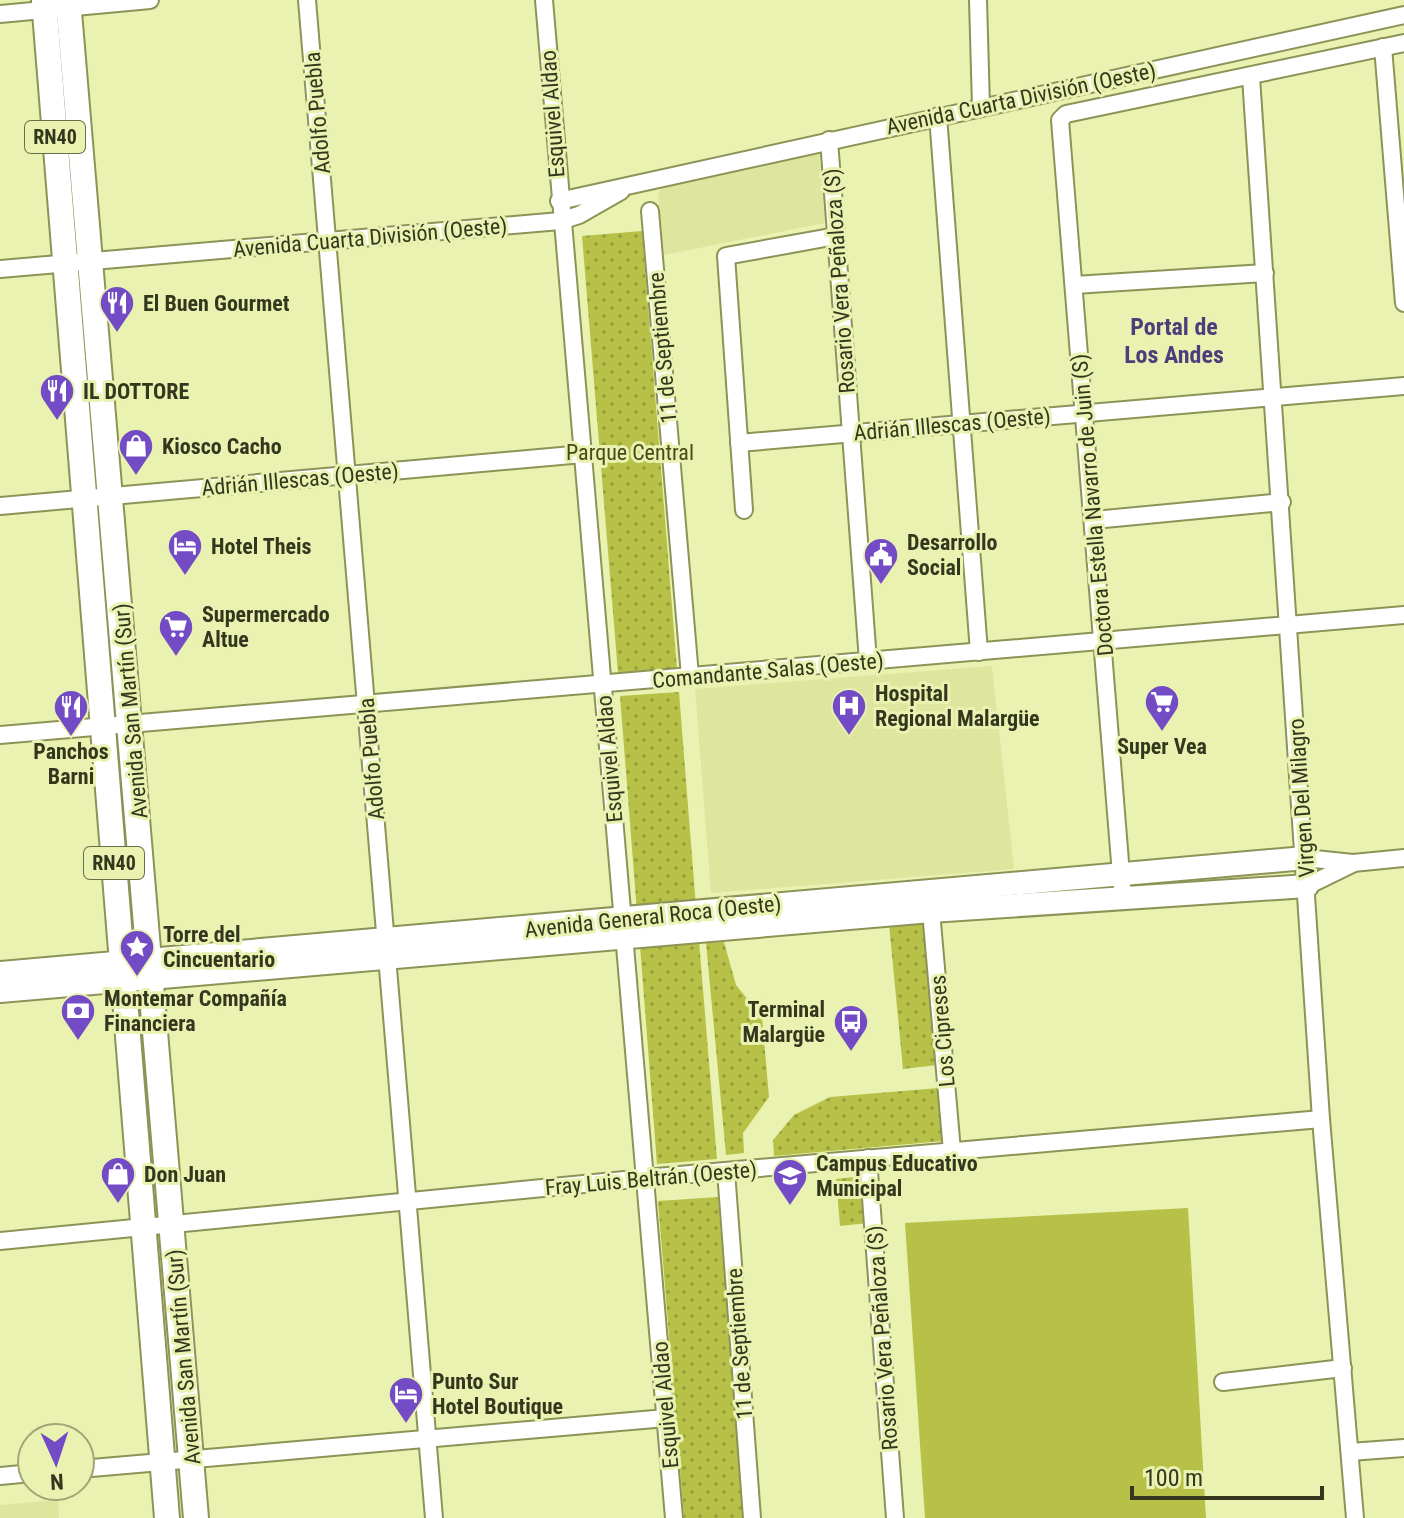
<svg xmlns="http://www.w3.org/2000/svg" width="1404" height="1518" font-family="'Roboto Condensed',sans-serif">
	<defs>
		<pattern id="grass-dots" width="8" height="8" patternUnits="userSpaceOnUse" patternTransform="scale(2)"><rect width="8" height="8" fill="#b7c148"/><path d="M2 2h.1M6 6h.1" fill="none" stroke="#969e3b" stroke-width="1.8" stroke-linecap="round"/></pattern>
	</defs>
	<rect width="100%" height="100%" fill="#e9f2b1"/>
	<g fill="#dde59e">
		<polygon points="819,151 825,223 664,255 658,193 663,186"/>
		<polygon points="992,666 1014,869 711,893 695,689"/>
		<polygon points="58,1500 59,1518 0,1518 0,1505"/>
	</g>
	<g fill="url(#grass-dots)">
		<polygon points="642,231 677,669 618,673 582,236"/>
		<polygon points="679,692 696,907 637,912 620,696"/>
		<polygon points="923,921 937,1065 903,1069 889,924"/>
		<polygon points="699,941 717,1159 657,1164 640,946"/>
		<polygon points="724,942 736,985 762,1017 769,1097 743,1133 744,1153 726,1155 706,943"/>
		<polygon points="939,1088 943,1141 774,1156 773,1140 794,1115 830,1097"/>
		<polygon points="864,1176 868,1223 840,1226 836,1179"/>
		<polygon points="718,1197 744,1518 684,1518 658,1201"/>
	</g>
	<polygon fill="#b7c148" points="1188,1208 1206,1518 925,1518 905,1223"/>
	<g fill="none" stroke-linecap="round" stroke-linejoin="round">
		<defs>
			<g id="minor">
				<polyline points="307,0 434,1518"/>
				<polyline points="544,0 674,1518"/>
				<polyline points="978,0 981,107"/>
				<polyline points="0,14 150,0"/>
				<polyline points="1383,47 1404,303"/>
				<polyline points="1251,77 1321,1119 1355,1518"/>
				<polyline points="938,116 979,652"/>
				<polyline points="829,140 868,661"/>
				<polyline points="559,201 1404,15"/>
				<polyline points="650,211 690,676"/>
				<polyline points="0,269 560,221 579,215 621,191"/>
				<polyline points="1074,285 1265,273"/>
				<polyline points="739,443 1404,386"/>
				<polyline points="0,506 583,454"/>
				<polyline points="744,510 726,256 836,236"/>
				<polyline points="1094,520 1282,502"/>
				<polyline points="0,735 1404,615"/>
				<polyline points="1305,858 1353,863 1404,858"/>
				<polyline points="1307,886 1352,864"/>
				<polyline points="1123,899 1060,120 1066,114 1404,43"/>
				<polyline points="931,911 952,1151"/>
				<polyline points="868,1158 895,1518"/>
				<polyline points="726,1171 752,1518"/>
				<polyline points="0,1241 645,1178 1321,1119"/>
				<polyline points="1223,1382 1343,1368"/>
				<polyline points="1350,1452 1404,1448"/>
				<polyline points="80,1469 666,1418"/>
				<polyline points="0,1476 32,1473"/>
			</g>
			<g id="major">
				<polyline points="0,973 1305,858"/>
				<polyline points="0,991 931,911 1307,886"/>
			</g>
			<g id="highway">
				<polyline points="44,0 167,1518"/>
				<polyline points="68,0 196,1518"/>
			</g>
		</defs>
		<use href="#minor" stroke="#8d9357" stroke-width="20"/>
		<use href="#major" stroke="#8d9357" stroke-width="26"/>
		<use href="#highway" stroke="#8d9357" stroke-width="28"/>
		<use href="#minor" stroke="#fff" stroke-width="16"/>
		<use href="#major" stroke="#fff" stroke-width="22"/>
		<use href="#highway" stroke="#fff" stroke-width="24"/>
	</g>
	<defs>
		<symbol id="restaurant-pin" viewBox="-11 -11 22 30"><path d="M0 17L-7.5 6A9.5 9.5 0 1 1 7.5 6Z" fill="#734cc5" stroke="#e9f2b1"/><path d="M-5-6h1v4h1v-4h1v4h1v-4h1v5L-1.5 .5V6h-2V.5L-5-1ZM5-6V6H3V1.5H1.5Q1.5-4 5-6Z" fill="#fff"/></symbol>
		<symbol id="shop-pin" viewBox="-11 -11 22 30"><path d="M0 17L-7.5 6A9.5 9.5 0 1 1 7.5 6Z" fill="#734cc5" stroke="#e9f2b1"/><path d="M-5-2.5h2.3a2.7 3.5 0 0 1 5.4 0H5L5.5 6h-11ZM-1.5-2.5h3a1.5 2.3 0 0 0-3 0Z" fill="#fff"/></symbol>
		<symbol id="hotel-pin" viewBox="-11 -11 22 30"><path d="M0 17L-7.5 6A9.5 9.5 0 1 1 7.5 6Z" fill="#734cc5" stroke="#e9f2b1"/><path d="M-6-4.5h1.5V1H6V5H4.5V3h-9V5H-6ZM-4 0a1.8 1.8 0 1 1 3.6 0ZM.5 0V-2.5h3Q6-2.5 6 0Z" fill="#fff"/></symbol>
		<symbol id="civic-pin" viewBox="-11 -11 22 30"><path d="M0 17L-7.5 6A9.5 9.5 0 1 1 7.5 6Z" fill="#734cc5" stroke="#e9f2b1"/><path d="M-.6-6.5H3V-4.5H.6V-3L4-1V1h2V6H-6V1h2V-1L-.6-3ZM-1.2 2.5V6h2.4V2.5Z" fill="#fff"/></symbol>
		<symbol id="supermarket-pin" viewBox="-11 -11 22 30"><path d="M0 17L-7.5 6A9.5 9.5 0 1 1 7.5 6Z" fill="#734cc5" stroke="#e9f2b1"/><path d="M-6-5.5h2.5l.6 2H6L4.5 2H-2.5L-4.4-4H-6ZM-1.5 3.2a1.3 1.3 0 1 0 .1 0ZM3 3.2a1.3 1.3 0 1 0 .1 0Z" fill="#fff"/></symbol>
		<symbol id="hospital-pin" viewBox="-11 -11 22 30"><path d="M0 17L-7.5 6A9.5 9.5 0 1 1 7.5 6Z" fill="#734cc5" stroke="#e9f2b1"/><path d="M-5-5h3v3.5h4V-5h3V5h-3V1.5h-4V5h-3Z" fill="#fff"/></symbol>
		<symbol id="sight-pin" viewBox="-11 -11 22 30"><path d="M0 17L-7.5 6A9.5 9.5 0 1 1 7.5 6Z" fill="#734cc5" stroke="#e9f2b1"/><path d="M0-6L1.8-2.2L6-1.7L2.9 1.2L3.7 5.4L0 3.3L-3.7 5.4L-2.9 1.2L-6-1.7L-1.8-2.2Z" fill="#fff"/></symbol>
		<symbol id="bank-pin" viewBox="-11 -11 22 30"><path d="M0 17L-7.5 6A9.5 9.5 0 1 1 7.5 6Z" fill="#734cc5" stroke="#e9f2b1"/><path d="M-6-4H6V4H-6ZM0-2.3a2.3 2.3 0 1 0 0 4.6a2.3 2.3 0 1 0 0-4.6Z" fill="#fff"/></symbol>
		<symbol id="bus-pin" viewBox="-11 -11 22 30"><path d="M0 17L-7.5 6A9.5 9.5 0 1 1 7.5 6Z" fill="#734cc5" stroke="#e9f2b1"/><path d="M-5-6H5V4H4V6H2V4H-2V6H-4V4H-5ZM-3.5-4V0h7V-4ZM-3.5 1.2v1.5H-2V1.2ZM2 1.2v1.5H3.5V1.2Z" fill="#fff"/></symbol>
		<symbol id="university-pin" viewBox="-11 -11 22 30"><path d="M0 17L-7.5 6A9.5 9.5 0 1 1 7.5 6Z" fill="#734cc5" stroke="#e9f2b1"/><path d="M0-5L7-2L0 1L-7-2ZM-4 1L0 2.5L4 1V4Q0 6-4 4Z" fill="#fff"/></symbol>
	</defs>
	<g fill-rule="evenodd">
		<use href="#restaurant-pin" x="97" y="283" width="40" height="54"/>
		<use href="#restaurant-pin" x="37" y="371" width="40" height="54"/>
		<use href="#shop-pin" x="116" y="426" width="40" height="54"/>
		<use href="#hotel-pin" x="165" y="526" width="40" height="54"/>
		<use href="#civic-pin" x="861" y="535" width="40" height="54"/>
		<use href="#supermarket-pin" x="156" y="607" width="40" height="54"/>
		<use href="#supermarket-pin" x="1142" y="682" width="40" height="54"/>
		<use href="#hospital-pin" x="829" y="686" width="40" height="54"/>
		<use href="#restaurant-pin" x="51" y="687" width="40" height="54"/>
		<use href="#sight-pin" x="117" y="927" width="40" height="54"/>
		<use href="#bank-pin" x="58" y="991" width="40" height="54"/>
		<use href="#bus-pin" x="831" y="1002" width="40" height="54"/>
		<use href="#shop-pin" x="98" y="1154" width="40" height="54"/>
		<use href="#university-pin" x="770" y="1156" width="40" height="54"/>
		<use href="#hotel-pin" x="386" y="1374" width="40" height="54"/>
	</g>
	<g text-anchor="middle" stroke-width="6" stroke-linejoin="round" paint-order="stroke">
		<g fill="#e9f2b1" stroke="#6a6f49" stroke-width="2">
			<rect x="25" y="121" width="60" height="32" rx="6"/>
			<rect x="84" y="847" width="60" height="32" rx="6"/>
		</g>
		<g font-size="20" font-weight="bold" fill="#34371d">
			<text x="55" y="144">RN40</text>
			<text x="114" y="870">RN40</text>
		</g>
		<g font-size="22" fill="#34371d" stroke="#e9f2b1">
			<text transform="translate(1021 98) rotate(-12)" y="8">Avenida Cuarta División (Oeste)</text>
			<text transform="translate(317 113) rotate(-95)" y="8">Adolfo Puebla</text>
			<text transform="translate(552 114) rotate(-94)" y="8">Esquivel Aldao</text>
			<text transform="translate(370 237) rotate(-5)" y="8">Avenida Cuarta División (Oeste)</text>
			<text transform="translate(839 281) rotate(-94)" y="8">Rosario Vera Peñaloza (S)</text>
			<text transform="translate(662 348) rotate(-95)" y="8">11 de Septiembre</text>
			<text transform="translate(952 424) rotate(-5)" y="8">Adrián Illescas (Oeste)</text>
			<text transform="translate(300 479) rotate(-5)" y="8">Adrián Illescas (Oeste)</text>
			<text transform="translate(1092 505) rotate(-95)" y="8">Doctora Estella Navarro de Juin (S)</text>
			<text transform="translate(768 670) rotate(-5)" y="8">Comandante Salas (Oeste)</text>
			<text transform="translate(130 711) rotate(-95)" y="8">Avenida San Martín (Sur)</text>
			<text transform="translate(371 759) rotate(-95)" y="8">Adolfo Puebla</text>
			<text transform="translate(609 759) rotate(-95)" y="8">Esquivel Aldao</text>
			<text transform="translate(1301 798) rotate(-94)" y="8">Virgen Del Milagro</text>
			<text transform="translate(653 916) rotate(-6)" y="8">Avenida General Roca (Oeste)</text>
			<text transform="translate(942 1031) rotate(-95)" y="8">Los Cipreses</text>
			<text transform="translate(651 1178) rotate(-5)" y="8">Fray Luis Beltrán (Oeste)</text>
			<text transform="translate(882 1338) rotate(-94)" y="8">Rosario Vera Peñaloza (S)</text>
			<text transform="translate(739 1344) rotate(-94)" y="8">11 de Septiembre</text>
			<text transform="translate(183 1357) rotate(-95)" y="8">Avenida San Martín (Sur)</text>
			<text transform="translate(665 1405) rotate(-95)" y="8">Esquivel Aldao</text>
		</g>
		<g font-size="22" font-weight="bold" fill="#34371d" stroke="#e9f2b1" text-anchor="start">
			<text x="143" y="311">El Buen Gourmet</text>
			<text x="83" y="399">IL DOTTORE</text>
			<text x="162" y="454">Kiosco Cacho</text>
			<text x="907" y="550">Desarrollo<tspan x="907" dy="25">Social</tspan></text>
			<text x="211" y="554">Hotel Theis</text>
			<text x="202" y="622">Supermercado<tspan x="202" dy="25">Altue</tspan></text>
			<text x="875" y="701">Hospital<tspan x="875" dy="25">Regional Malargüe</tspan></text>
			<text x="1162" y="754" text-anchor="middle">Super Vea</text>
			<text x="71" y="759" text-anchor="middle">Panchos<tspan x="71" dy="25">Barni</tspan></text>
			<text x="163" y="942">Torre del<tspan x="163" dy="25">Cincuentario</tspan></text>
			<text x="104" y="1006">Montemar Compañía<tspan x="104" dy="25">Financiera</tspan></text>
			<text x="825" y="1017" text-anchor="end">Terminal<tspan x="825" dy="25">Malargüe</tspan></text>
			<text x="816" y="1171">Campus Educativo<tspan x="816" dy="25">Municipal</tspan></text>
			<text x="144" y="1182">Don Juan</text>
			<text x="432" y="1389">Punto Sur<tspan x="432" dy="25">Hotel Boutique</tspan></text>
		</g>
		<g font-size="22" fill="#464a18" stroke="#e9f2b1">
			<text x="630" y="460">Parque Central</text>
		</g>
		<g font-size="24" font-weight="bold" fill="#4d3d7a" stroke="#e9f2b1">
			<text x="1174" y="335">Portal de<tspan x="1174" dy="28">Los Andes</tspan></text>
		</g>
	</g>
	<g transform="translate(56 1462) rotate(177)"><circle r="38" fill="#e9f2b1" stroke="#a1a776" stroke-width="2"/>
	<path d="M0-6L14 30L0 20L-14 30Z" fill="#734cc5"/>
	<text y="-12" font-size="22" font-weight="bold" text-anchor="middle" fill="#34371d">N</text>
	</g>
	<path d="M1132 1486v12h190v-12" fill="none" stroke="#34371d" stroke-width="4"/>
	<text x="1144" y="1486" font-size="24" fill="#34371d" stroke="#e9f2b1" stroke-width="6" paint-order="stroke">100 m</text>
</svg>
